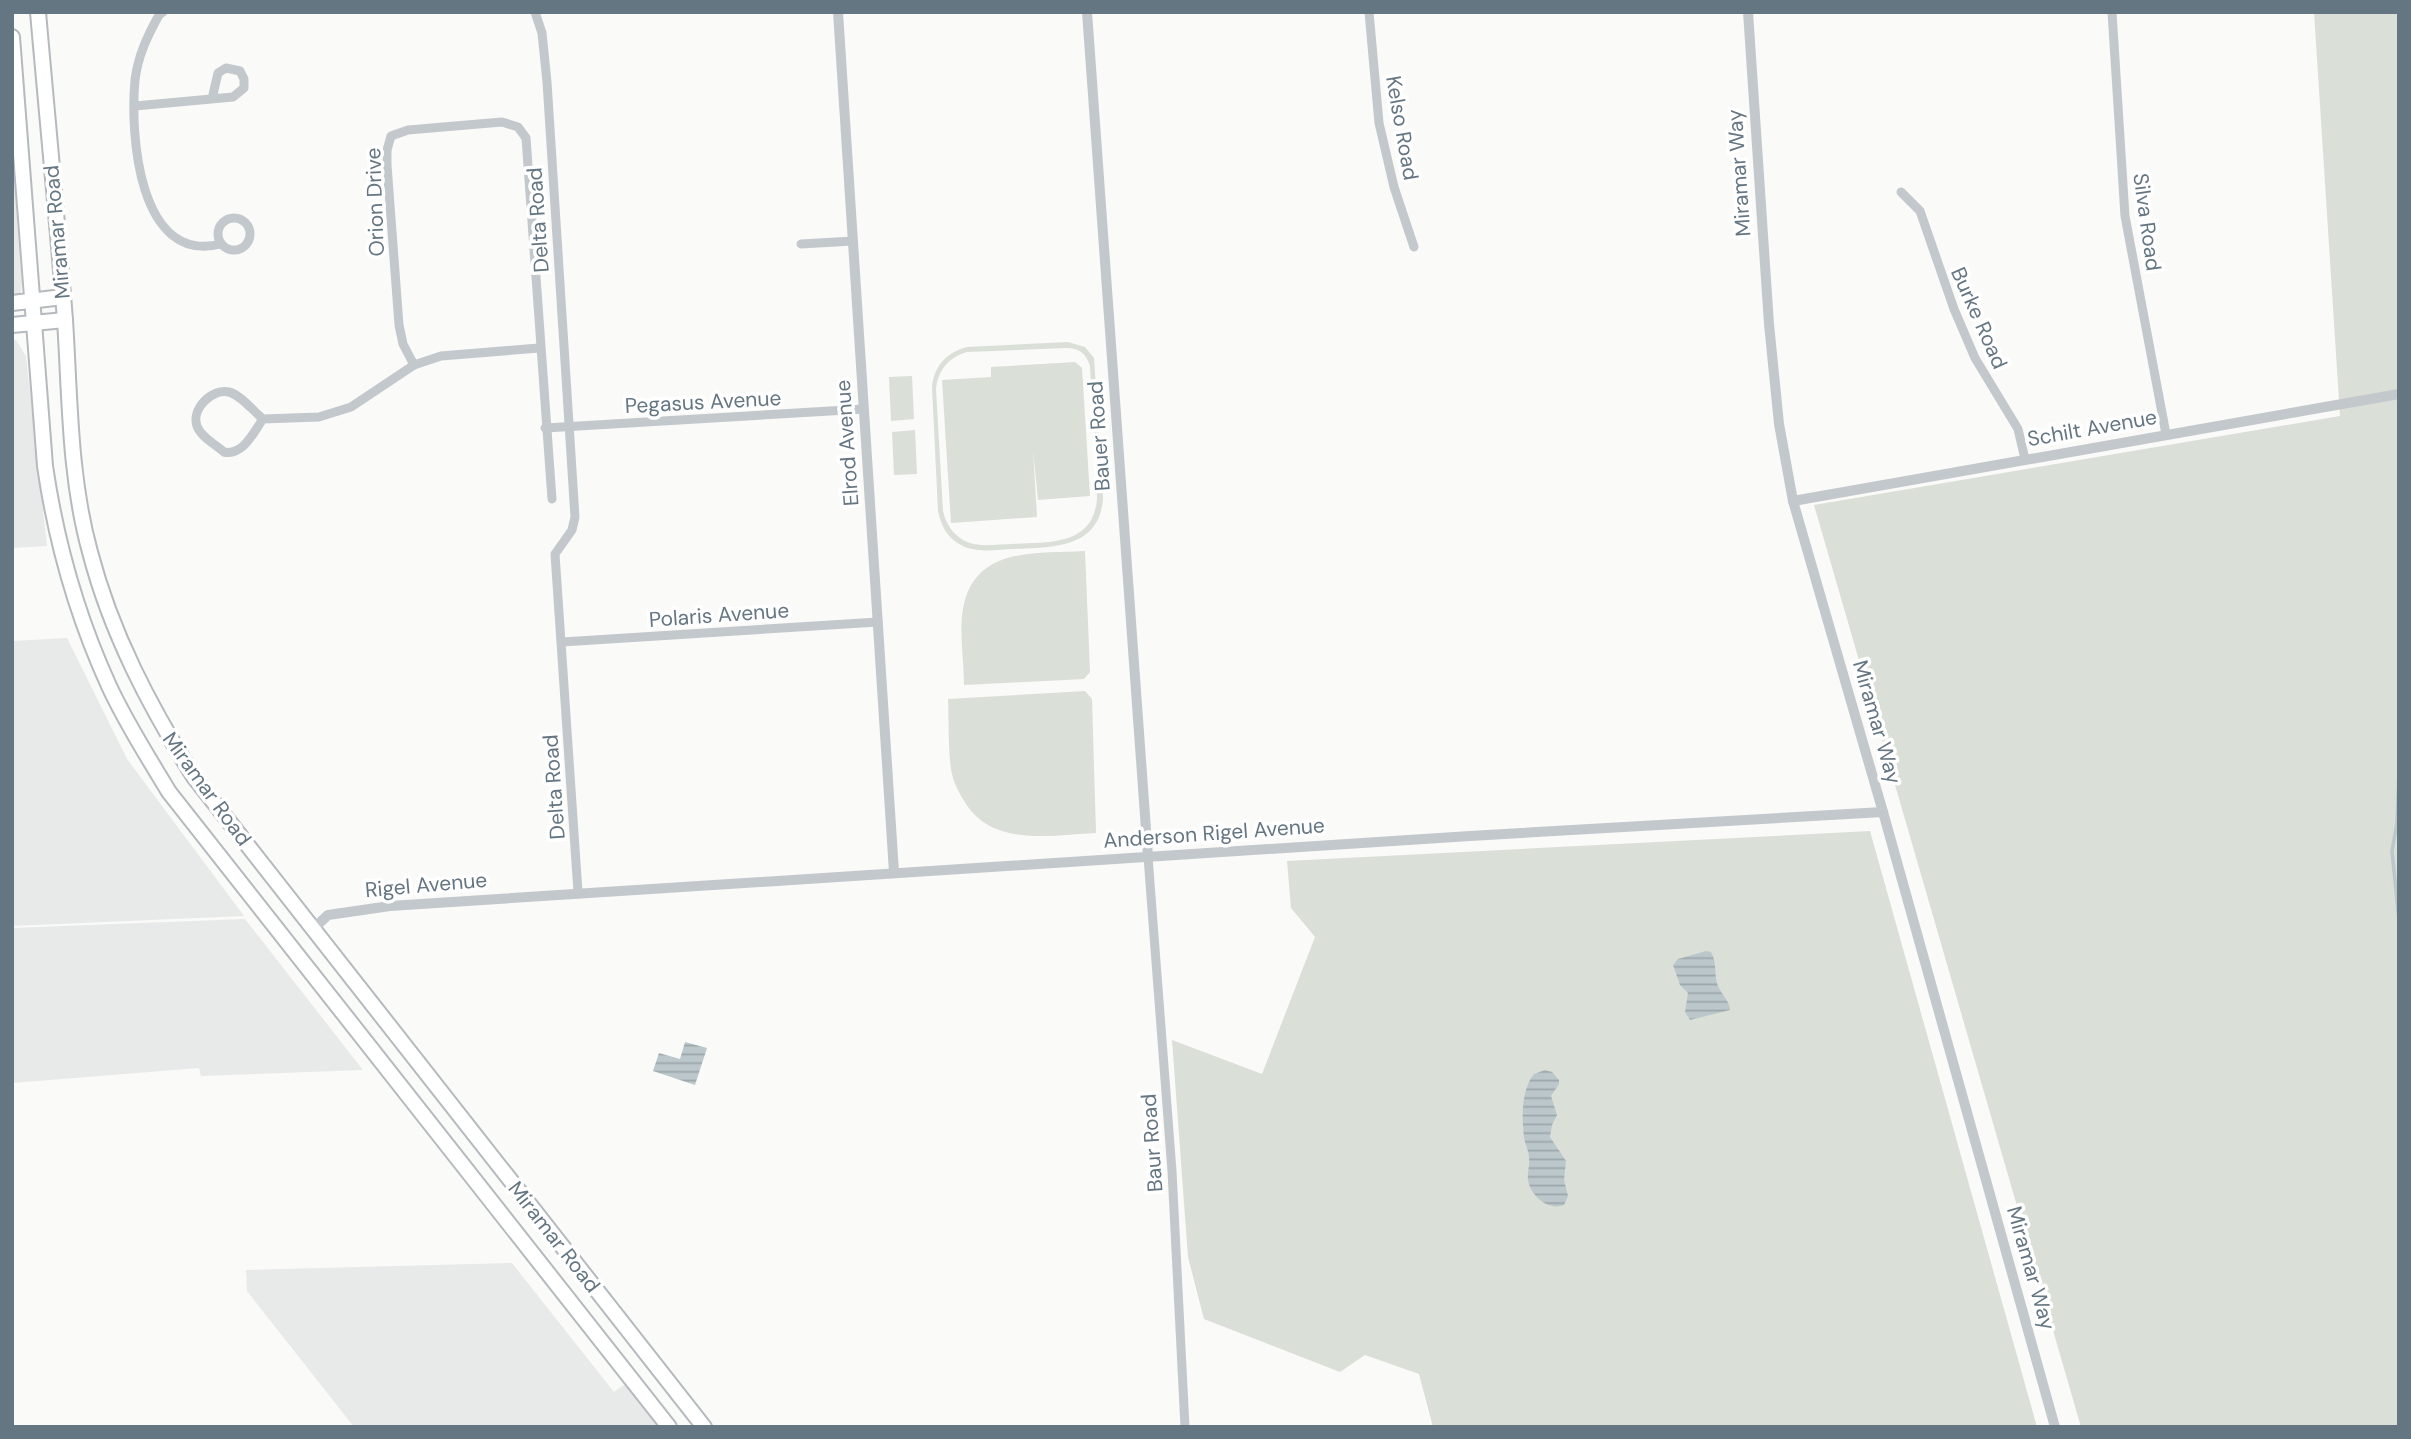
<svg xmlns="http://www.w3.org/2000/svg" width="2411" height="1439" font-family="'DM Sans',sans-serif">
	<defs>
		<pattern id="water-rules" width="6" height="5" patternUnits="userSpaceOnUse" patternTransform="scale(1.75)"><rect width="6" height="5" fill="#bbc7cb"/><path d="M0 2.5h6" fill="none" stroke="#9ca6aa"/></pattern>
	</defs>
	<rect width="100%" height="100%" fill="#fafaf8"/>
	<g fill="#e8e9e9">
		<polygon points="12,153 22,282 21,292 12,297"/>
		<polygon points="16,340 26,356 47,546 12,548 12,341"/>
		<polygon points="67,638 127,759 244,916 12,926 12,641"/>
		<polygon points="245,919 363,1070 201,1076 199,1068 12,1083 12,928"/>
		<polygon points="512,1263 614,1392 625,1384 659,1427 354,1427 247,1291 246,1270"/>
	</g>
	<g fill="#dadfd7" fill-rule="evenodd">
		<polygon points="2314,12 2399,12 2399,1427 2081,1427 1814,505 2340,416"/>
		<path d="M1068,342L1085,347L1094,358L1103,499C1099,549 1052,547 1015,549C998,549 977,554 961,545C947,538 941,525 938,511L932,387C934,366 947,352 967,347ZM1066,348C1079,348 1086,353 1090,366L1097,498C1094,546 1048,542 1013,544C997,544 979,548 965,541C953,535 946,524 943,511L936,389C938,370 949,357 967,352Z"/>
		<polygon points="1075,362 1082,368 1090,496 1038,500 1033,450 1037,517 951,523 942,380 991,377 991,367"/>
		<polygon points="912,376 914,419 891,421 889,377"/>
		<polygon points="915,430 917,474 894,475 892,432"/>
		<path d="M1085,551L1090,672L1084,679L964,685C964,662 959,631 963,609C974,546 1036,554 1085,551Z"/>
		<path d="M1085,691L1092,699L1096,833C1052,835 994,847 966,804C959,793 953,782 951,769C948,746 949,722 948,699Z"/>
		<polygon points="1870,831 2037,1427 1433,1427 1419,1374 1365,1355 1340,1372 1204,1319 1188,1257 1172,1040 1262,1074 1315,937 1291,908 1287,861"/>
	</g>
	<g fill="url(#water-rules)">
		<path d="M1706,951L1711,952C1718,964 1713,977 1719,988C1723,997 1729,1000 1730,1010L1690,1020L1685,1012L1688,993L1680,985L1673,965L1678,959Z"/>
		<polygon points="685,1042 707,1048 695,1085 653,1071 659,1053 680,1059"/>
		<path d="M1545,1070L1552,1072L1559,1080V1084L1551,1096L1557,1115L1552,1125L1550,1137L1566,1161L1564,1180L1568,1196L1564,1205C1549,1211 1531,1197 1528,1180C1527,1173 1530,1165 1529,1158C1529,1151 1525,1144 1524,1137C1522,1118 1521,1096 1531,1078L1534,1074Z"/>
	</g>
	<g fill="none" stroke-linecap="round" stroke-linejoin="round">
		<polyline stroke="#bbc7cb" stroke-width="3.5" points="2399,771 2397,823 2392,851 2399,920"/>
		<defs>
			<g id="primary">
				<path d="M38,12C47,115 57,217 65,320C70,397 69,476 90,552C111,633 150,707 194,777L704,1427"/>
				<path d="M12,37L45,466C56,541 77,616 109,686C126,723 148,757 169,792L669,1427"/>
				<polyline points="12,303 63,297"/>
				<polyline points="12,325 65,320"/>
			</g>
		</defs>
		<use href="#primary" stroke="#b5babe" stroke-width="18"/>
		<g stroke="#c3c8cc" stroke-width="9">
			<path d="M163,12L159,15C148,35 138,55 135,80C130,133 138,265 221,244"/>
			<polyline points="535,12 542,33 547,82 575,517 572,530 555,554 578,892"/>
			<polyline points="1369,12 1379,123 1394,187 1414,247"/>
			<polyline points="2112,12 2125,216 2166,434"/>
			<polyline points="135,106 233,97 244,88 244,79 240,71 226,68 218,73 212,99"/>
			<polyline points="1901,192 1920,211 1954,309 1975,358 2018,429 2025,459"/>
			<circle cx="234" cy="234" r="16"/>
			<polyline points="801,244 853,241"/>
			<polyline points="414,365 403,344 399,325 387,165 387,150 391,136 408,130 502,122 518,127 526,138 552,499"/>
			<path d="M263,419C253,433 243,456 224,452C216,445 200,436 197,426C191,409 212,388 229,392C241,395 253,411 263,419L319,417L351,407L414,365L441,356L539,348"/>
			<polyline points="545,428 864,409"/>
			<polyline points="562,642 878,622"/>
			<polyline points="1148,857 1172,1171 1185,1427"/>
		</g>
		<g stroke="#c3c8cc" stroke-width="10">
			<polyline points="838,12 894,872"/>
			<polyline points="1087,12 1148,857"/>
			<polyline points="1748,12 1769,324 1779,424 1793,501 1883,812 2055,1427"/>
			<polyline points="1793,501 2399,394"/>
			<polyline points="313,929 328,915 390,906 1470,836 1883,812"/>
		</g>
		<use href="#primary" stroke="#fff" stroke-width="14"/>
	</g>
	<g text-anchor="middle" stroke-width="7" stroke-linejoin="round" paint-order="stroke">
		<g font-size="21" fill="#657683" stroke="#fff">
			<text transform="translate(1402 128) rotate(80)" y="7">Kelso Road</text>
			<text transform="translate(1739 173) rotate(-94)" y="7">Miramar Way</text>
			<text transform="translate(375 202) rotate(-92)" y="7">Orion Drive</text>
			<text transform="translate(538 220) rotate(-94)" y="7">Delta Road</text>
			<text transform="translate(2147 222) rotate(82)" y="7">Silva Road</text>
			<text transform="translate(57 232) rotate(-95)" y="7">Miramar Road</text>
			<text transform="translate(1979 318) rotate(66)" y="7">Burke Road</text>
			<text transform="translate(703 402) rotate(-3)" y="7">Pegasus Avenue</text>
			<text transform="translate(2092 428) rotate(-10)" y="7">Schilt Avenue</text>
			<text transform="translate(1099 436) rotate(-94)" y="7">Bauer Road</text>
			<text transform="translate(847 443) rotate(-94)" y="7">Elrod Avenue</text>
			<text transform="translate(719 615) rotate(-4)" y="7">Polaris Avenue</text>
			<text transform="translate(1877 722) rotate(74)" y="7">Miramar Way</text>
			<text transform="translate(554 787) rotate(-94)" y="7">Delta Road</text>
			<text transform="translate(207 789) rotate(54)" y="7">Miramar Road</text>
			<text transform="translate(1214 833) rotate(-4)" y="7">Anderson Rigel Avenue</text>
			<text transform="translate(426 885) rotate(-5)" y="7">Rigel Avenue</text>
			<text transform="translate(1152 1143) rotate(-94)" y="7">Baur Road</text>
			<text transform="translate(554 1237) rotate(52)" y="7">Miramar Road</text>
			<text transform="translate(2031 1268) rotate(74)" y="7">Miramar Way</text>
		</g>
	</g>
	<rect width="2411" height="1439" fill="none" stroke="#657683" stroke-width="28"/>
</svg>
